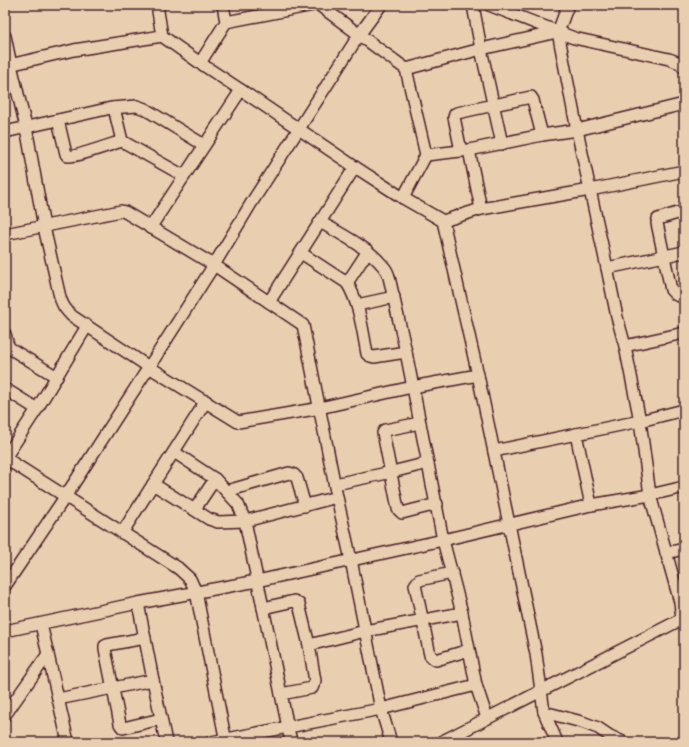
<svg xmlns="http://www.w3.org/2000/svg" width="689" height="747" font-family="'Patrick Hand',sans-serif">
	<rect width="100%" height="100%" fill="#e9cfb0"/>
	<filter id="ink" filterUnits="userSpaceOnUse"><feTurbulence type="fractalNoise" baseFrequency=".025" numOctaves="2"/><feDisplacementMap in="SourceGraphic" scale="8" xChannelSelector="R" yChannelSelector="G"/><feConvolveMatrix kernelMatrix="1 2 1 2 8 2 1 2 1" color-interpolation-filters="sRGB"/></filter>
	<g filter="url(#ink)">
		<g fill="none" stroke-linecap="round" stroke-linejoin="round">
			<defs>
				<g id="minor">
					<polyline points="157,5 162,36 200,63 241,90 355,167 403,198 443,221 481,209 590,190 684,171"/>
					<polyline points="319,5 406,69 426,155 403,198"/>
					<polyline points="473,5 481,49 502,144"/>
					<polyline points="489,5 574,38 669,59 680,63 684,68"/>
					<polyline points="568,5 558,32 577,130 607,268 617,317 625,346 640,421 650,495 680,602 682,619"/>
					<polyline points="226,22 314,5"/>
					<path d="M5,36L11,65L26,127L44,227L59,293C61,303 64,308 72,316L149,367L238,422L315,409L412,387L478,375"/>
					<polyline points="200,63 226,22 223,5"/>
					<polyline points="5,66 74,50 162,36"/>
					<polyline points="406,69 481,49 557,32"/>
					<polyline points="114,108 122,141 184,176"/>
					<path d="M58,120L66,154C67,155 67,156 68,156C73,158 115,143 122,141"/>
					<polyline points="5,132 111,108 137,106 145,109 204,145"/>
					<polyline points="469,150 481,209"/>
					<polyline points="461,151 454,117 455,114 457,113 531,97 533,100 542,135"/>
					<polyline points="426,155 469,150 542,135 577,130 684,104"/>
					<path d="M684,211L658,219L657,223L671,290C675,295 678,297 684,295"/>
					<polyline points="443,221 478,375 536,654 544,712 557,742"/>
					<path d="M320,222C341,234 369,248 383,266C386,269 388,273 389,277L406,352L443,540L462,613L476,685L487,718"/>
					<polyline points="150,228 241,90"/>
					<polyline points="5,234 121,211 125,212 214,265 303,325 337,497 351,560 381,709 391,742"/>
					<path d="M301,253L347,283C359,301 363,332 367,354L370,356L374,357L406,352"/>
					<polyline points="607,268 684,252"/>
					<polyline points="347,283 368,251"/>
					<polyline points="269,302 355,167"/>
					<polyline points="357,305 394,297"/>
					<polyline points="5,334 8,346 11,349 57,377"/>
					<polyline points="625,346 684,333"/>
					<polyline points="5,389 37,409"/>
					<polyline points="420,423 385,430 383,433 398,509 402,513 437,504"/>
					<polyline points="576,434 591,505"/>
					<polyline points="494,451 640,421 684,410"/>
					<polyline points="174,452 215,479 238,504 245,521 291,742"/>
					<polyline points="5,458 178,568 190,579 196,592 226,742"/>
					<polyline points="5,458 37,409 87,326"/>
					<polyline points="153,484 209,519 218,522 245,521 337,497"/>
					<polyline points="335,484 392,472 428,463"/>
					<polyline points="227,491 289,473 293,474 297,478 305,506"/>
					<polyline points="195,509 215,479"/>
					<polyline points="122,533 206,401"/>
					<polyline points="666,553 684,549"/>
					<polyline points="452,573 419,580 415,585 430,655 432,657 436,660 469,650"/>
					<polyline points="5,586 65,497 149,367 214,265 252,202 359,35 381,5"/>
					<polyline points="138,603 153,680 166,742"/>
					<polyline points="263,608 294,601 299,604 309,645 315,681 312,688 281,694"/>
					<polyline points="41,624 68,742"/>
					<polyline points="5,631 138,603 257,581 443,540 591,505 650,495 684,487"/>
					<polyline points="145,638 107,645 105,646 105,649 120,724 123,728 161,719"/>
					<polyline points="309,645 365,631 462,613"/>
					<polyline points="58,699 153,680"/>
					<polyline points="544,712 582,722 598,728 610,736 623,742"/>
					<polyline points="5,715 48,654"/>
					<polyline points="211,742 381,709 476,685"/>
					<polyline points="441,742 684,618"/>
				</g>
			</defs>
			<use href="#minor" stroke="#4a1f2b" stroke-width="14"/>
			<use href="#minor" stroke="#e9cfb0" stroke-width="11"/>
		</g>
	</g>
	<rect width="689" height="747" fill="none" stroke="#e9cfb0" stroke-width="20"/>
	<rect x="10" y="10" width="669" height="727" fill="none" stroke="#4a1f2b" stroke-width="1.5" filter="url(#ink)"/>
</svg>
